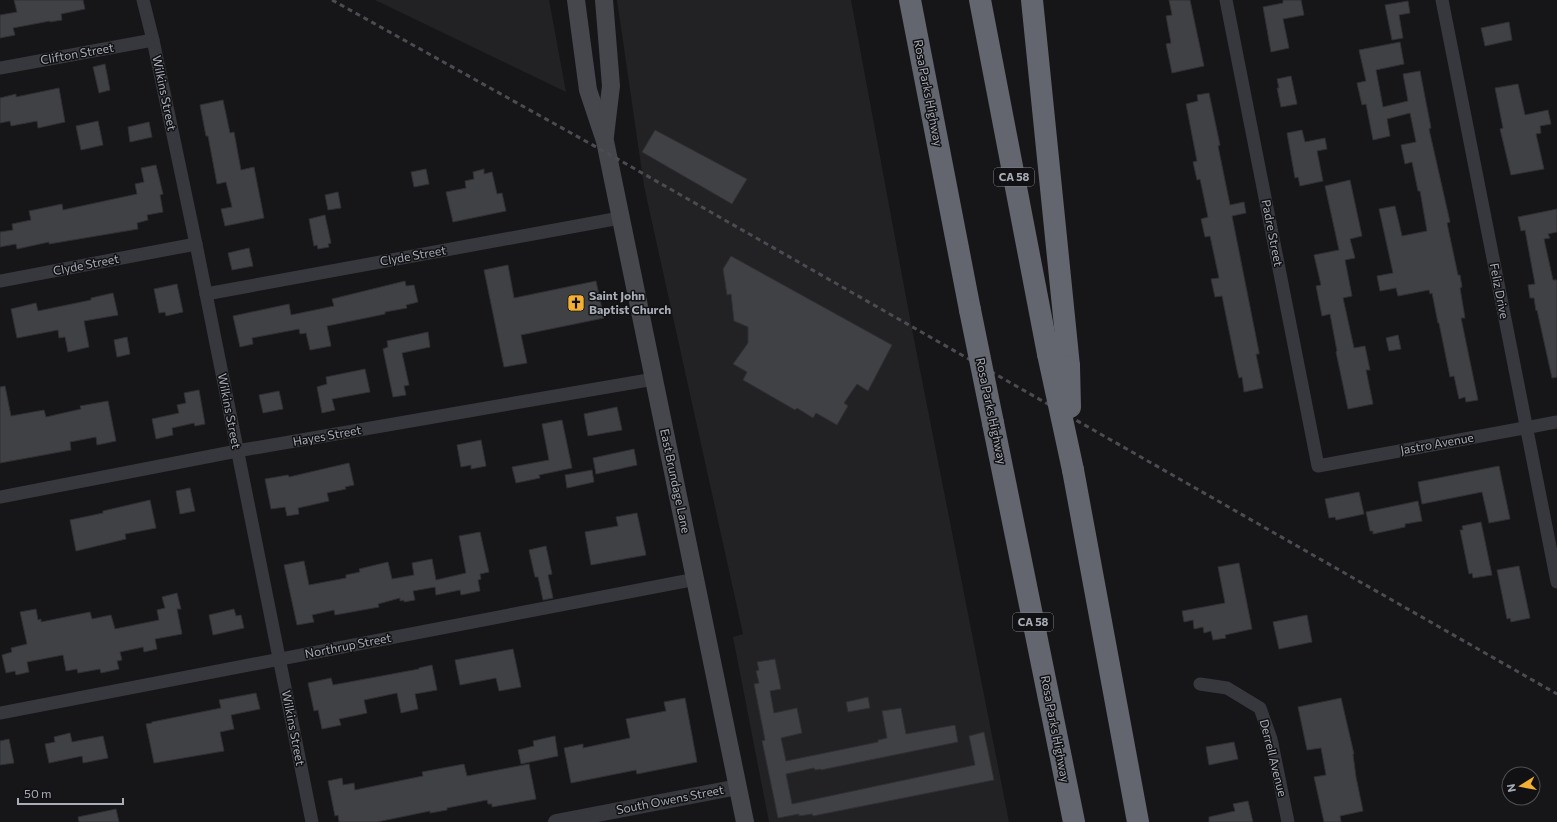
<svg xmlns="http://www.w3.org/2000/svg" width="1557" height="822" font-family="Commissioner,sans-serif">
	<rect width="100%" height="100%" fill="#161618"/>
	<g fill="#222225">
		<polygon points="375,0 549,0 566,92"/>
		<polygon points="617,0 851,0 911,324 1009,822 769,822 733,637 743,634 644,186"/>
	</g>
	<g fill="#404145" stroke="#303034">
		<polygon points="14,0 83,0 85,9 61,14 62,20 50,22 50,21 13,28 15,35 0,38 0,15 17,12"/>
		<polygon points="1169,0 1190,0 1204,66 1172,73 1166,44 1171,43 1166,16 1172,15"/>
		<polygon points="1283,0 1301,0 1304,15 1283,19 1289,48 1271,52 1263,7 1283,3"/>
		<polygon points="1408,1 1410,13 1399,15 1403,38 1392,40 1385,5"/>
		<polygon points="1509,22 1512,40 1485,46 1481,28"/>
		<polygon points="1400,42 1404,64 1376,70 1383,107 1408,101 1403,74 1420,71 1431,128 1429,129 1450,222 1447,223 1458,275 1460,275 1462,287 1460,288 1465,318 1461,318 1478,400 1466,402 1465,397 1459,399 1454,376 1450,377 1439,323 1438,323 1432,293 1430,294 1429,290 1398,296 1396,288 1380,291 1377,276 1393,273 1379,209 1395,206 1402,236 1427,231 1420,191 1418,191 1412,162 1405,164 1401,145 1416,142 1410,113 1387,119 1390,136 1373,140 1366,104 1362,105 1357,83 1366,81 1359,50"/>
		<polygon points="105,64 110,90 99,93 93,67"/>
		<polygon points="1291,76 1297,104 1281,107 1277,88 1279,88 1277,79"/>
		<polygon points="1518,84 1525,115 1548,110 1551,124 1540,126 1541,133 1536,134 1544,169 1511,175 1500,129 1503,128 1495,88"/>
		<polygon points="59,88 65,122 38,128 37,121 11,126 10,121 0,123 0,98 16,94 16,97"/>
		<polygon points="1209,93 1220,145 1218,146 1230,205 1244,202 1246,213 1232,216 1259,352 1259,354 1256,354 1263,388 1244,392 1242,377 1239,378 1237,370 1222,296 1215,297 1211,279 1219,278 1210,236 1205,237 1201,219 1208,217 1200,179 1197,180 1193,162 1197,161 1186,104 1198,101 1197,95"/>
		<polygon points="223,100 230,133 234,132 241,170 254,167 264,218 225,226 221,209 232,207 226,182 217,184 208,136 206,136 200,105"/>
		<polygon points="98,121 103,145 81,150 76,126"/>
		<polygon points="149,122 152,137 130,142 128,127"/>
		<polygon points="655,130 747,179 732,204 642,152"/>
		<polygon points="1302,130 1305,142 1325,138 1327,149 1317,151 1323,181 1300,186 1298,177 1295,178 1287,133"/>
		<polygon points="156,165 163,194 160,195 163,212 147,215 148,220 137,223 138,229 49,244 49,242 17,249 16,244 0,247 0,232 13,230 12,224 31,220 29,211 62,204 63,210 137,194 135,184 144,182 141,168"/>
		<polygon points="426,169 429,184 414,187 411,172"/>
		<polygon points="484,169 484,174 492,172 497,194 502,193 506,211 453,222 446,192 466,188 465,181 474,179 473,172"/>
		<polygon points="1350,180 1362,236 1350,239 1355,258 1345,260 1352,296 1343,298 1354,348 1365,346 1370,370 1366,370 1373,404 1348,409 1336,352 1337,351 1330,314 1322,316 1316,286 1321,285 1314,255 1339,250 1325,186"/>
		<polygon points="338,192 341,208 328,210 325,195"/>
		<polygon points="1557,209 1557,232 1548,234 1550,238 1544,239 1553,280 1557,280 1557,377 1552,378 1537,310 1536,311 1534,298 1530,298 1528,285 1535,284 1525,230 1521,231 1518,217"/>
		<polygon points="325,215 331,243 328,244 329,247 318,249 317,245 314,246 309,219"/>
		<polygon points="249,248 253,266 232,270 228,253"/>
		<polygon points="731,256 892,345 868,391 857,384 844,403 848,406 837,425 816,413 813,418 797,408 795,410 743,380 747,372 733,364 748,343 748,327 734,321 731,294 727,295 723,269"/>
		<polygon points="508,265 514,298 596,281 604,318 521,335 527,363 504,367 484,270"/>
		<polygon points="405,281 406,286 414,285 418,302 406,305 407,308 385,312 385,314 327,326 331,346 310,350 306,333 300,334 299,329 252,338 253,344 240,347 233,316 289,304 291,315 334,306 332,299"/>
		<polygon points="177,284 183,312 166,316 165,312 159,313 154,289"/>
		<polygon points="113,293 118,315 84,321 89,347 68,352 65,337 59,338 58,330 17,338 11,309 36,303 38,311 91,300 91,298"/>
		<polygon points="428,332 430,347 402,353 409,385 404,386 406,395 393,397 383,349 388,347 387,341"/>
		<polygon points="1398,335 1401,349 1389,351 1386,338"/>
		<polygon points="127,337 130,354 117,357 114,340"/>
		<polygon points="365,369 370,392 332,399 335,410 322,413 317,387 327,384 326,377"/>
		<polygon points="5,386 11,416 44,410 46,417 81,409 80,406 108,401 116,441 97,445 96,437 70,442 71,450 0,463 0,387"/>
		<polygon points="199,390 205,424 195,426 194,423 172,428 173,435 156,439 152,419 179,413 177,405 186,403 184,393"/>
		<polygon points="279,391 283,409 263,413 259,395"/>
		<polygon points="617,407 622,430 588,436 584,414"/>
		<polygon points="562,420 572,468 539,475 540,478 516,483 512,467 549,460 542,424"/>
		<polygon points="481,440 486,466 471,469 471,465 461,467 457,445"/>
		<polygon points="634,449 637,465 596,474 593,458"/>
		<polygon points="349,463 354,485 345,487 346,489 327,493 329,501 298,508 299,514 287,516 285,507 271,509 265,479 288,475 289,477"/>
		<polygon points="1499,466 1510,519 1489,523 1482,492 1422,504 1418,482"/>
		<polygon points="592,470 594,482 567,488 565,475"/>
		<polygon points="190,488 195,511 180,514 176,491"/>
		<polygon points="1359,492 1364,514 1336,520 1335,517 1329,518 1325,499"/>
		<polygon points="150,500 156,528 125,534 126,539 76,551 70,520 103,513 103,511"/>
		<polygon points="1418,501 1422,521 1405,524 1405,527 1373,534 1373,531 1370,531 1366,512"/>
		<polygon points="637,513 646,555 591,565 585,532 618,526 616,517"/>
		<polygon points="1481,522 1492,575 1473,578 1472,573 1469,574 1460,530 1463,530 1462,526"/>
		<polygon points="480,532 489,572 480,574 481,579 478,580 480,591 461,595 460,590 436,595 435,587 413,591 415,600 404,602 404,600 400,601 400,598 378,604 379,607 335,615 334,610 312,615 314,622 297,625 284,565 304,561 309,585 346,578 346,575 360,572 359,569 388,562 392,579 414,575 412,563 432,559 436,580 466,573 459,536"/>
		<polygon points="546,546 552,574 548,575 553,598 543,600 538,577 535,577 529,550"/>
		<polygon points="1239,563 1252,629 1225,635 1226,638 1213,640 1211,631 1204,633 1203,627 1194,629 1193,620 1184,622 1182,611 1225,603 1218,567"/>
		<polygon points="1519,566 1530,618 1511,622 1510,618 1507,619 1497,570"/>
		<polygon points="177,593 181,609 177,609 182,634 155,639 157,649 144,652 143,647 120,652 122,660 117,661 119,669 101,673 100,669 78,673 77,669 66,671 63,655 27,662 29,672 16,675 15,671 6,673 2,655 12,652 11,648 27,644 20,612 36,609 38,620 41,619 41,622 90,612 92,619 111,615 115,629 159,620 157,610 165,608 162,597"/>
		<polygon points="234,609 236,616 241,615 244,628 213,635 209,615"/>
		<polygon points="1307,615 1312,642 1279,649 1273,622"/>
		<polygon points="513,649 521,687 499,691 496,678 460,685 455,660"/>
		<polygon points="775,659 781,689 770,691 774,713 797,708 802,733 781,738 786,761 878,742 878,740 887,738 882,711 901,708 906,734 955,725 958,742 821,770 821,769 815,770 814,768 786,774 792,804 975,765 969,736 984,732 994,780 813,816 812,814 799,816 799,814 778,818 762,741 765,740 754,684 759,683 756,671 759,670 757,662"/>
		<polygon points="432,665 437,690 415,694 418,709 401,713 397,693 364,700 367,713 339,719 341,725 322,729 318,710 314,711 308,683 331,678 333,685 419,669 419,668"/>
		<polygon points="256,693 260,709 231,715 234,729 220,732 224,751 154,763 146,724 152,723 152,722 221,708 219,700"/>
		<polygon points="868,697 870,708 848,712 846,702"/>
		<polygon points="685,698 697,762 637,774 636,770 571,783 564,748 583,744 583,748 630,738 626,719 666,711 664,702"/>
		<polygon points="1341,698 1354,754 1353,754 1356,777 1363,811 1340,816 1341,822 1324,822 1314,777 1326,775 1321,748 1307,750 1298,707"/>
		<polygon points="70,733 72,742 103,736 108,758 83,763 82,756 49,763 45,744 55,742 54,737"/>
		<polygon points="555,736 558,756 521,764 518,750 534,746 533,741"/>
		<polygon points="9,739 14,763 0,765 0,741"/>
		<polygon points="1234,742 1238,759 1209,765 1206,747"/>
		<polygon points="464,764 467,776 529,764 536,799 492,807 492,804 488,804 487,800 447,808 447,810 430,813 430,811 377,822 339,822 338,815 335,816 328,781 342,778 343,785 354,783 355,790 423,776 422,772"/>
		<polygon points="1248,801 1253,822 1209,822 1209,817 1235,811 1233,804"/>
		<polygon points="116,809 119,822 79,822 78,817"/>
	</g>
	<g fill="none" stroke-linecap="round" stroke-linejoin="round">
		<g stroke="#37383d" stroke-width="13">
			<polyline points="143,0 153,40 196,244 312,822"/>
			<polyline points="1226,0 1318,466 1557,422"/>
			<polyline points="1442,0 1557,582"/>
			<polyline points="0,68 153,40"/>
			<polyline points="0,281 196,244"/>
			<polyline points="206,294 620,218"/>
			<polyline points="0,497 237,451 654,379"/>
			<polyline points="1200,684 1227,688 1260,708 1271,739 1288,822"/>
			<polyline points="0,713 696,579"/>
		</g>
		<polyline stroke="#37383d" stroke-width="16" points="556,822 738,787"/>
		<g stroke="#45474d" stroke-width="18">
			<polyline points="576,0 588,90 605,141 745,822"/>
			<polyline points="604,0 611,86 605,136"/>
		</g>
		<g stroke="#63666e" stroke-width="22">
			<polyline points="910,0 970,310"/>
			<polyline points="980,0 1048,354"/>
			<polyline points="1032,0 1069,366"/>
			<polyline points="993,423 1074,822"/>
			<polyline points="1073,470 1138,822"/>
		</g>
		<polyline stroke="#4a4c52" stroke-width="3" stroke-dasharray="5 4" stroke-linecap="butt" points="332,0 607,153 1557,694"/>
		<g stroke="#63666e" stroke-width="22">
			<polyline points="970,310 993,423"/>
			<polyline points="1048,354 1073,470"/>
			<polyline points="1069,366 1070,407"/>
		</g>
	</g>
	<defs>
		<symbol id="church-square" viewBox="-11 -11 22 22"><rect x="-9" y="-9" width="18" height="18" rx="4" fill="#f2b134" stroke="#111113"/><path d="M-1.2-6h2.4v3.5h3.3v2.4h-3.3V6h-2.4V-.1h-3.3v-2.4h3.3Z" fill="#111"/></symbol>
	</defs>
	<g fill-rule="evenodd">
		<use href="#church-square" x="566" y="293" width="20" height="20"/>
	</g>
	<g text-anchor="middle" stroke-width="3" stroke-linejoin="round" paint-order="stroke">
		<g fill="#111113" stroke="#7b7e86" stroke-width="1">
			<rect x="994" y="168" width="40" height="18" rx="3"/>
			<rect x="1013" y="613" width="40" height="18" rx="3"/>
		</g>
		<g font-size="11" font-weight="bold" fill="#a8adb8">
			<text x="1014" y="181">CA 58</text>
			<text x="1033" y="626">CA 58</text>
		</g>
		<g font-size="12" fill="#a8adb8" stroke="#111113">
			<text transform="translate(77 54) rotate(-10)" y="4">Clifton Street</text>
			<text transform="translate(164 93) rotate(78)" y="4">Wilkins Street</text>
			<text transform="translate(928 93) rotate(79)" y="4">Rosa Parks Highway</text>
			<text transform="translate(1272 233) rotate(79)" y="4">Padre Street</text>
			<text transform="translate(413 256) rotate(-10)" y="4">Clyde Street</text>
			<text transform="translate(86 265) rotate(-11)" y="4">Clyde Street</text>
			<text transform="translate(1499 291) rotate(79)" y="4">Feliz Drive</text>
			<text transform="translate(229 411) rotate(79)" y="4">Wilkins Street</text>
			<text transform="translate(991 411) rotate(78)" y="4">Rosa Parks Highway</text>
			<text transform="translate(327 436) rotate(-10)" y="4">Hayes Street</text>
			<text transform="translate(1437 444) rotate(-10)" y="4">Jastro Avenue</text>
			<text transform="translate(675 481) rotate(78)" y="4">East Brundage Lane</text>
			<text transform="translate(348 646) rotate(-11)" y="4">Northrup Street</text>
			<text transform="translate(293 728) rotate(79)" y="4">Wilkins Street</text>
			<text transform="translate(1055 729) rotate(79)" y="4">Rosa Parks Highway</text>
			<text transform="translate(1273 758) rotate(76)" y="4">Derrell Avenue</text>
			<text transform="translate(670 800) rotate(-11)" y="4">South Owens Street</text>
		</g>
		<g font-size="12" font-weight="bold" fill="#a8adb8" stroke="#111113" text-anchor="start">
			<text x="589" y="300">Saint John<tspan x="589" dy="14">Baptist Church</tspan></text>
		</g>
	</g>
	<g transform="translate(1521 786) rotate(259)"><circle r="19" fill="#111113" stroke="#4d4f55"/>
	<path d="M0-3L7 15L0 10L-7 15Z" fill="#f2b134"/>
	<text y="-6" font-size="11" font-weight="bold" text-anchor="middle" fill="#a8adb8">N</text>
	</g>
	<path d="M18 798v6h105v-6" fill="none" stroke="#a8adb8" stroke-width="2"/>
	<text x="24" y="798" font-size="12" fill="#a8adb8" stroke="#111113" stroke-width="3" paint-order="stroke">50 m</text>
</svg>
